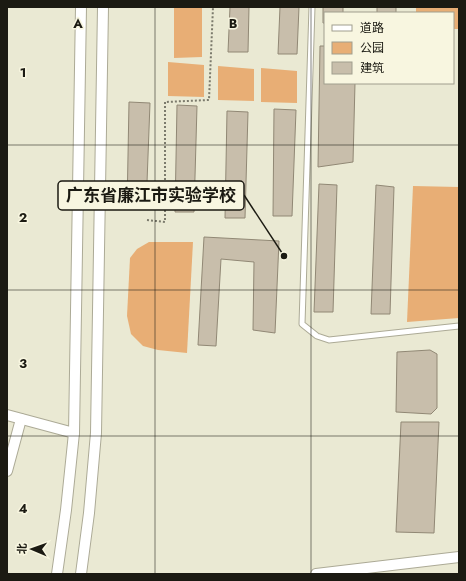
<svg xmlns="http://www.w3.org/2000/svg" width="466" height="581" font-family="Jost,'Noto Sans SC',sans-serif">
	<rect width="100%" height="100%" fill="#eae9d3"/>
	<g fill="#e8ae75">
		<polygon points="174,7 202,7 202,57 174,58"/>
		<polygon points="416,7 459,7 459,29 453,29 453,13 416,13"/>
		<polygon points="168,62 204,65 204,97 168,96"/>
		<polygon points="218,66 254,69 254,101 218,100"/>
		<polygon points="261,68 297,71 297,103 261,102"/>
		<polygon points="413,186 459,187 459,318 407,322"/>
		<polygon points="149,242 193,242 187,353 158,350 143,346 131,334 127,316 130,258 137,249"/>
	</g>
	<g fill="#c8beab" stroke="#918875">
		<polygon points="230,7 249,7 248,52 228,52"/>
		<polygon points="280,7 299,7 297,54 278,54"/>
		<polygon points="323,7 343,7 343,13 325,13 325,23 323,23"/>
		<rect x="377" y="7" width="19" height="6"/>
		<polygon points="320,46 325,46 325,83 355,83 353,162 318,167"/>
		<polygon points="129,102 150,103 146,209 127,209"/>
		<polygon points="177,105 197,106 194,212 175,212"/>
		<polygon points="274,109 296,110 292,216 273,216"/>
		<polygon points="227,111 248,112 245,218 225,218"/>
		<polygon points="319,184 337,185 333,312 314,312"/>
		<polygon points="376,185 394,187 390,314 371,314"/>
		<polygon points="204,237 279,241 275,333 253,330 254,262 221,259 216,346 198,345"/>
		<polygon points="430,350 437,354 437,408 431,414 396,412 397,352"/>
		<polygon points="401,422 439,422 434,533 396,532"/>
	</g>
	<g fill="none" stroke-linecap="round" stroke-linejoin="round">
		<defs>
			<polyline id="lane" points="312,7 302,324 317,336 329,340 459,326"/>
			<g id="street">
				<polyline points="7,415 74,433"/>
				<polyline points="7,471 21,419"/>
				<polyline points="57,574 66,510 74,433 81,7"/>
				<polyline points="81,574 89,513 96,433 103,7"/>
				<polyline points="316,574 459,557"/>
			</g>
		</defs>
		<use href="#lane" stroke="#acaa96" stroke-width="7"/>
		<use href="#street" stroke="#acaa96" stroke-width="12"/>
		<polyline stroke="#7b7a6c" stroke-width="2" stroke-dasharray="2 2" stroke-linecap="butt" points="147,220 165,222 165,102 209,100 213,7"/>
		<use href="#lane" stroke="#fff" stroke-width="5"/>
		<use href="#street" stroke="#fff" stroke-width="10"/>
	</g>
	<path fill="none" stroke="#1b1a12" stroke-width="1" stroke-opacity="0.55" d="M155,7V574M311,7V574M7,145H459M7,290H459M7,436H459"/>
	<g font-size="13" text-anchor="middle" font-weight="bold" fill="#1b1a12" stroke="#f8f6e0" stroke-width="3" stroke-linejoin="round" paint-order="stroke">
		<text x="78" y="28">A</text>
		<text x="233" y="28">B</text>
		<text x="23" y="77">1</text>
		<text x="23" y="222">2</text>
		<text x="23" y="368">3</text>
		<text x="23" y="513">4</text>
	</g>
	<path fill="none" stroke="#1b1a12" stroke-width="1.5" d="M284 256L244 195"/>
	<circle fill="#1b1a12" stroke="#f8f6e0" stroke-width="1.5" cx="284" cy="256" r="4"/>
	<rect fill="#f8f6e0" stroke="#1b1a12" stroke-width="1.5" x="58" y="181" width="186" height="29" rx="4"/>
	<g font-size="17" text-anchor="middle" font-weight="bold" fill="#1b1a12">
		<text x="151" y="201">广东省廉江市实验学校</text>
	</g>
	<rect width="466" height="581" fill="none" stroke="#1b1a12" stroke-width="16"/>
	<rect x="324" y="12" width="130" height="72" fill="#f8f6e0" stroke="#a09e8e"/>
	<rect x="332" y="25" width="20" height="6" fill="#ffffff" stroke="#a09e8e"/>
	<text x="360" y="32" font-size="12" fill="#1b1a12">道路</text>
	<rect x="332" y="42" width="20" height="12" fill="#e8ae75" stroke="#a09e8e"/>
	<text x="360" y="52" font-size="12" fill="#1b1a12">公园</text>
	<rect x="332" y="62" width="20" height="12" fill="#c8beab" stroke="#a09e8e"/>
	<text x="360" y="72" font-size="12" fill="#1b1a12">建筑</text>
	<g transform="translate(32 549) rotate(272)" stroke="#f8f6e0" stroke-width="3" paint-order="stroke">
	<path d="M0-3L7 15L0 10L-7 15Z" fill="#1b1a12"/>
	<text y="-6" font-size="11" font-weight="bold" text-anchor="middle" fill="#1b1a12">北</text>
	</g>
</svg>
